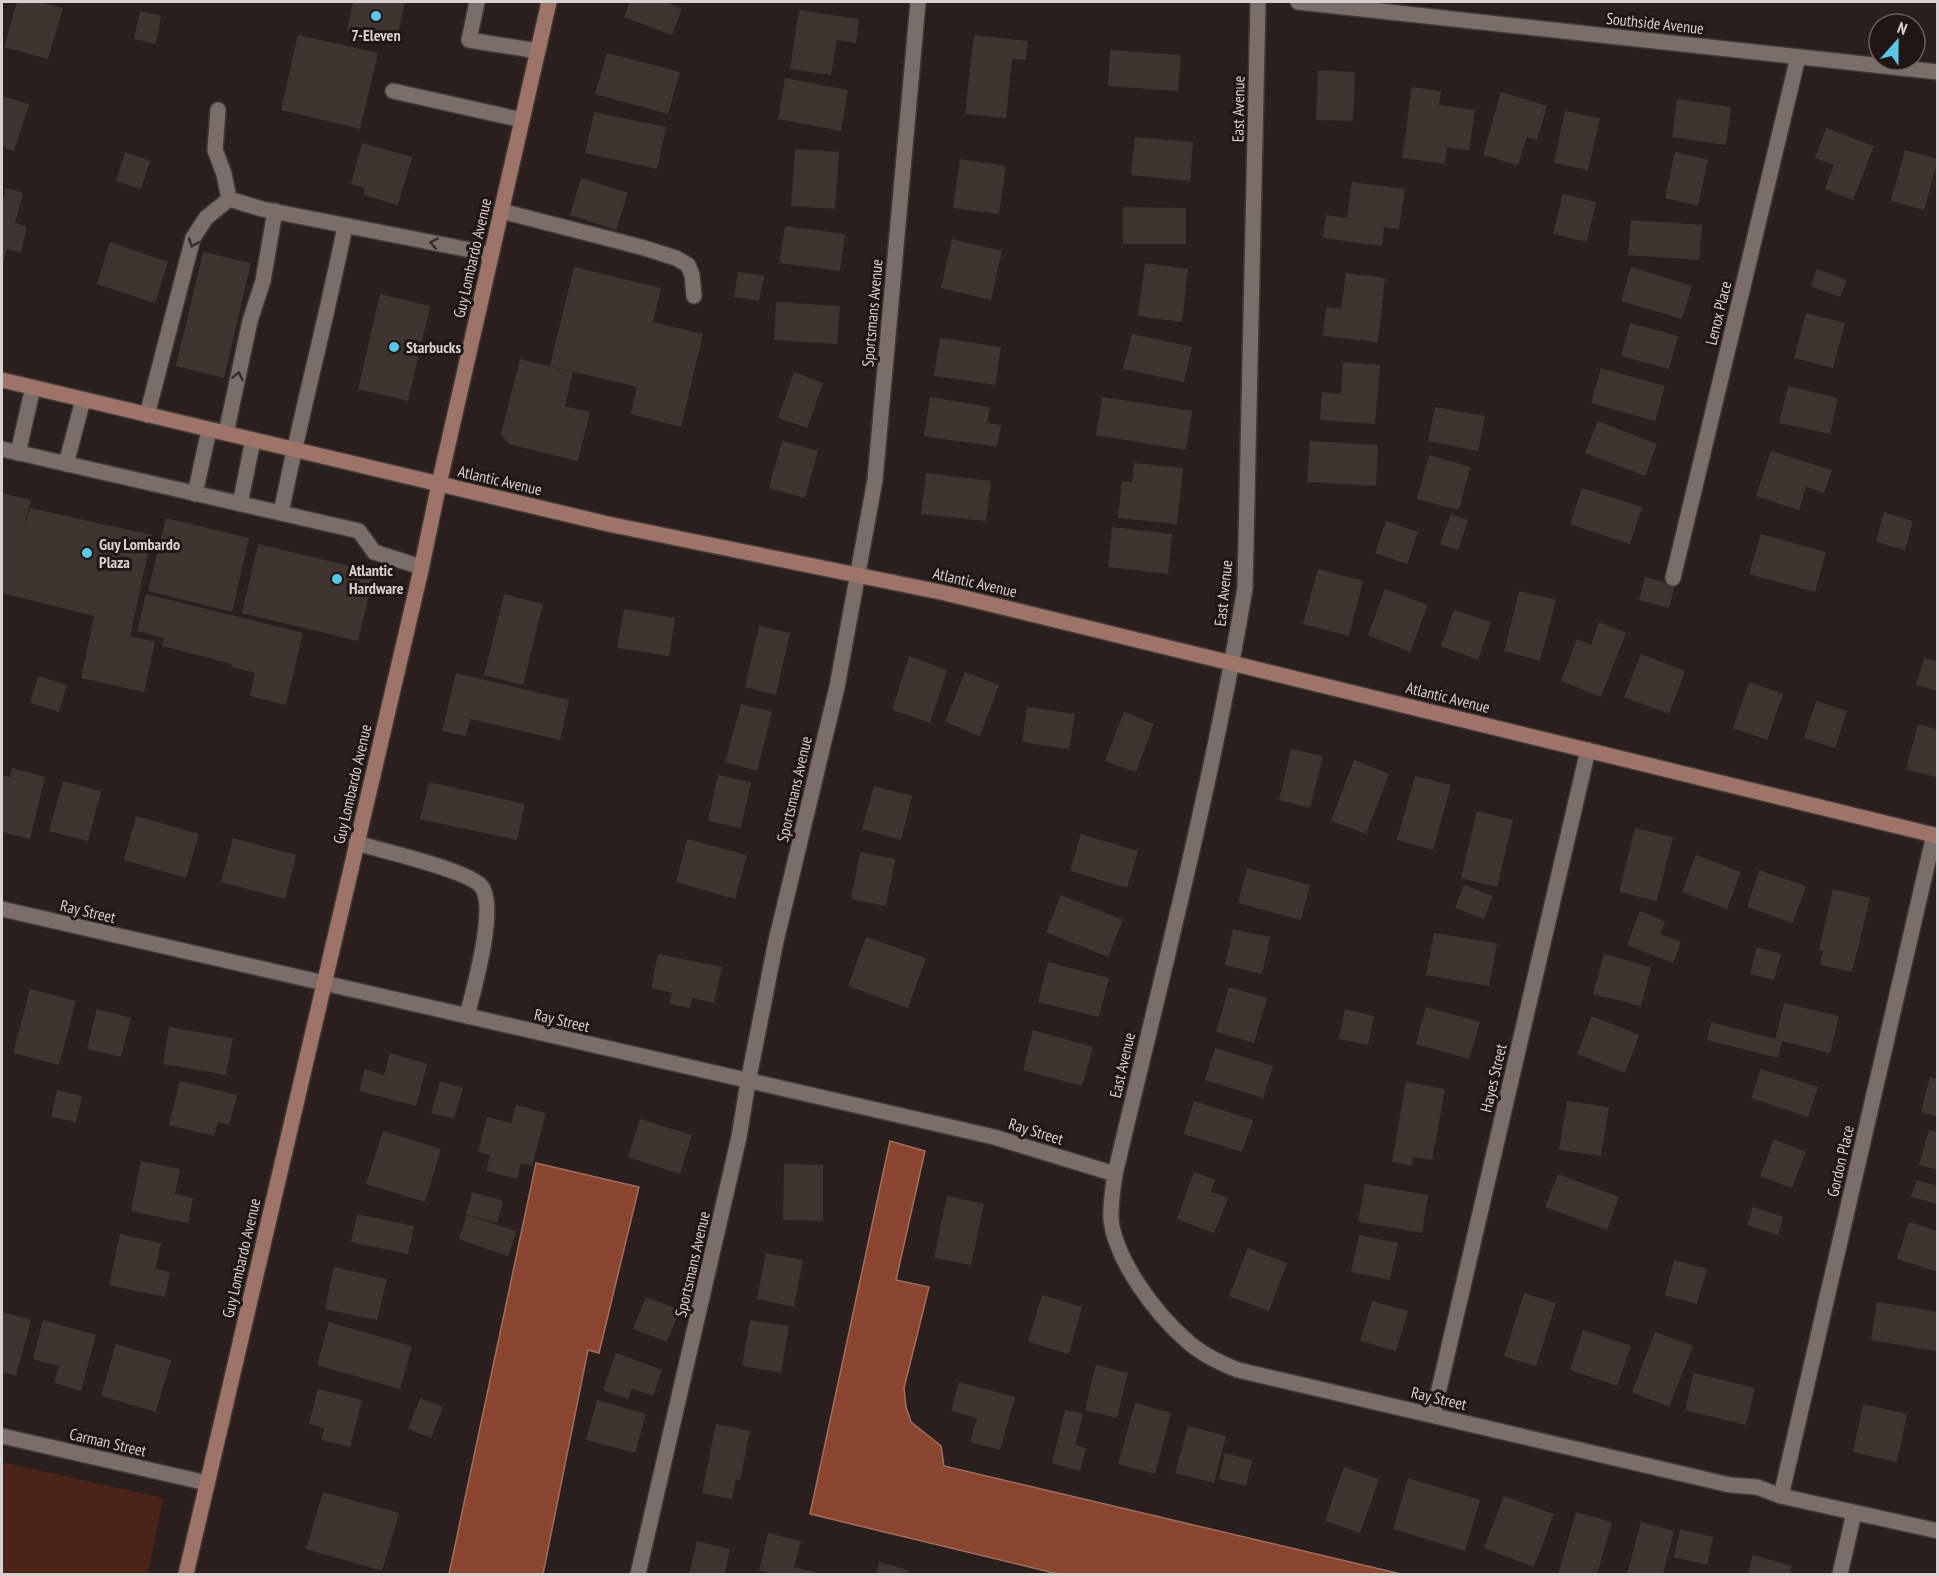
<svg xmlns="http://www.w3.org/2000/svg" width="1939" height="1576" font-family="'PT Sans Narrow',sans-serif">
	<rect width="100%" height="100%" fill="#2a1f1c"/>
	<polygon fill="#4a2418" points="2,1462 163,1498 148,1574 2,1574"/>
	<g fill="#89452f" stroke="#a16f5f" stroke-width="1.5">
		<polygon points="890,1141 925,1151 896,1280 929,1287 904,1388 906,1407 911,1422 941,1446 944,1466 1401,1574 1058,1574 810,1514"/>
		<polygon points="536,1163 639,1187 599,1353 588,1350 543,1574 449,1574"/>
	</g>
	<g fill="#3f3430">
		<polygon points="17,2 40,2 63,8 48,59 4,47"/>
		<polygon points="353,2 405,2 396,42 347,31"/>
		<polygon points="630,2 666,2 682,8 672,35 624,17"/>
		<polygon points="799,10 859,19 856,43 837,40 831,75 790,69"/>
		<polygon points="140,11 161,16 156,44 134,39"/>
		<polygon points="298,35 378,53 360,129 281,110"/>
		<polygon points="974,35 1028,41 1026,60 1012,59 1006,118 965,114"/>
		<polygon points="1110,50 1181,55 1178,91 1108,86"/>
		<polygon points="607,53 680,72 668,114 595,94"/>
		<polygon points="1318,70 1355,72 1353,121 1316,120"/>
		<polygon points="785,78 848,90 841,131 778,119"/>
		<polygon points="1412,87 1441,91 1439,105 1475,110 1469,150 1447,147 1445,164 1402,158"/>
		<polygon points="1501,92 1547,106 1537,140 1527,137 1518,165 1483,155"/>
		<polygon points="2,96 29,104 14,151 2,147"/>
		<polygon points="1677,99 1731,107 1726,145 1672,137"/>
		<polygon points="1565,111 1600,118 1588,170 1554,163"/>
		<polygon points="594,112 666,127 657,169 585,153"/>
		<polygon points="1826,128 1874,146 1853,200 1825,189 1834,165 1815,158"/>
		<polygon points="1135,137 1193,142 1190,181 1131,175"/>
		<polygon points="362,143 412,157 398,205 364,195 365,188 351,184"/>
		<polygon points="795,149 839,152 835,209 791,206"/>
		<polygon points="1905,150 1938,159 1924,210 1891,201"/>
		<polygon points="125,152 150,161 141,189 116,181"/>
		<polygon points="1675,152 1708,160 1698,206 1665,198"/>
		<polygon points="960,159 1006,166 999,214 953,208"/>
		<polygon points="581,178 628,193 616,230 570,215"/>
		<polygon points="1352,182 1405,189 1399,229 1384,227 1382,246 1323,238 1326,215 1347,218"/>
		<polygon points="6,188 23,193 15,223 27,227 21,252 7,249 2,266 2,200 3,200"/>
		<polygon points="1563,194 1596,202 1587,242 1553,234"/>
		<polygon points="1123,207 1186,208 1186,244 1123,244"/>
		<polygon points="1631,220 1702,225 1699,260 1628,255"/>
		<polygon points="785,226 845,234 840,271 779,263"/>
		<polygon points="952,239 1002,251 991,300 941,288"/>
		<polygon points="110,242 168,262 155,303 97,284"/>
		<polygon points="203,252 251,263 224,378 176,366"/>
		<polygon points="1145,263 1188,269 1182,322 1138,316"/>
		<polygon points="574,267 661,288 653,322 703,334 681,427 631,414 637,387 550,366"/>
		<polygon points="1631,267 1692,286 1682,319 1621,301"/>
		<polygon points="1817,269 1847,280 1840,297 1811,286"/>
		<polygon points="738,272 764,276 759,301 734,297"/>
		<polygon points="1346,273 1385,278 1378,342 1323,336 1326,307 1341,309"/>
		<polygon points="380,294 430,306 408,401 358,389"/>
		<polygon points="776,302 840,306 837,344 774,340"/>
		<polygon points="1806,313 1845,323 1833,368 1794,358"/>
		<polygon points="1630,323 1678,336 1669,369 1621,356"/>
		<polygon points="1132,334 1192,347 1184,382 1123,369"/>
		<polygon points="940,338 1001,347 995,385 934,376"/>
		<polygon points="520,359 573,372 565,406 590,412 578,461 508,444 501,434"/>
		<polygon points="1343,362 1380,365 1375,424 1320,420 1322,392 1341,394"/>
		<polygon points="1601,368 1665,386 1655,421 1591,403"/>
		<polygon points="794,372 823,383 807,428 778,418"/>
		<polygon points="1788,386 1838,398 1830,434 1779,423"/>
		<polygon points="930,397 990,407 987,423 1001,425 997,447 924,436"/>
		<polygon points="1102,397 1192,411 1186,450 1096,435"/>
		<polygon points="1435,407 1485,416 1478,451 1428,441"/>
		<polygon points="1598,421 1657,444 1645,476 1585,453"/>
		<polygon points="782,441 818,451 805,498 769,488"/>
		<polygon points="1310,441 1378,445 1376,486 1307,482"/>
		<polygon points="1771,451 1832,470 1824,493 1806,487 1799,510 1756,496"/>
		<polygon points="1429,455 1470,467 1459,510 1417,499"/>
		<polygon points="1134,463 1183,468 1177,524 1118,518 1122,481 1132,482"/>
		<polygon points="926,473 991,481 986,521 921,514"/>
		<polygon points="1582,488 1642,507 1630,544 1570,524"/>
		<polygon points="2,493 31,500 23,532 30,508 152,535 130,636 155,642 144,692 81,678 94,616 2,593"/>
		<polygon points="1884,512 1913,521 1905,550 1876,542"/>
		<polygon points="1451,514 1468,520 1458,550 1440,544"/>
		<polygon points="166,518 249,538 232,612 148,591"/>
		<polygon points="1386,521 1418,532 1407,564 1375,553"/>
		<polygon points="1112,527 1172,534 1168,574 1108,567"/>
		<polygon points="1761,534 1826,552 1815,592 1749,574"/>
		<polygon points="258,544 362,569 361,575 373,578 358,641 242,613"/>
		<polygon points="1318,569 1363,581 1349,636 1303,624"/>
		<polygon points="1645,577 1675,585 1669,608 1639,600"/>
		<polygon points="1385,589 1428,605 1410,652 1368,635"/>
		<polygon points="1519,591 1556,600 1540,661 1504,651"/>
		<polygon points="146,594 303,633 286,705 250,696 255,673 231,667 232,664 162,646 164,638 137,631"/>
		<polygon points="504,594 543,604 523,685 484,675"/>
		<polygon points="624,609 675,618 669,656 617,648"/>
		<polygon points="1454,610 1491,622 1478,660 1441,646"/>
		<polygon points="1599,622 1626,633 1601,697 1561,681 1577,639 1591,645"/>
		<polygon points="759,626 790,633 776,695 745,687"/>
		<polygon points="1641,654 1685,671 1669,714 1624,697"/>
		<polygon points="909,656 947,670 930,723 892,710"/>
		<polygon points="1924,658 1938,662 1938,691 1916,685"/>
		<polygon points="965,672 999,685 980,736 945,722"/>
		<polygon points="456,673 569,700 560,740 470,719 466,736 442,731"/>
		<polygon points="38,676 67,685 59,712 30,703"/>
		<polygon points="1749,682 1783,694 1767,740 1733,728"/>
		<polygon points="1816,701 1847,711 1835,748 1804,738"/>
		<polygon points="741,704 772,712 757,771 725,762"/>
		<polygon points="1027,707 1075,714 1069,749 1022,742"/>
		<polygon points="1124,712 1154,724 1136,772 1105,761"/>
		<polygon points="1918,724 1938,730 1938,778 1906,769"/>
		<polygon points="1291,749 1323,756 1310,808 1279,800"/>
		<polygon points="1354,760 1389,774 1366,834 1331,821"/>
		<polygon points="12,768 45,777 30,839 2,832 2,775 10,777"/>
		<polygon points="718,775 751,782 741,828 708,821"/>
		<polygon points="1415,776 1451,785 1433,850 1397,840"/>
		<polygon points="63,781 101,791 88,841 49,831"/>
		<polygon points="429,782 525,804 517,840 420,819"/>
		<polygon points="874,786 912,796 901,840 862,829"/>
		<polygon points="1477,811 1513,820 1497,887 1461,878"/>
		<polygon points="136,816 199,834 186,878 124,860"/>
		<polygon points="1635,828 1673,837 1657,901 1619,892"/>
		<polygon points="1081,834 1138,851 1127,888 1070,871"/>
		<polygon points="233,838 296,855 285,899 221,882"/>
		<polygon points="687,839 747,855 735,899 676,882"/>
		<polygon points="860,852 895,859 886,906 851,899"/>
		<polygon points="1696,855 1741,872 1727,909 1682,892"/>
		<polygon points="1247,868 1310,885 1301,920 1238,903"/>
		<polygon points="1759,870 1806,886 1793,923 1747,907"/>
		<polygon points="1464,885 1493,896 1484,919 1455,908"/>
		<polygon points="1833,889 1870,898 1852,972 1820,965 1823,951 1819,950"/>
		<polygon points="1061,895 1123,920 1108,957 1046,932"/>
		<polygon points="1640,911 1665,921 1660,934 1681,942 1673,963 1627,945"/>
		<polygon points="1233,929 1270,937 1262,974 1225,965"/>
		<polygon points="1434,933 1497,943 1489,986 1426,975"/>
		<polygon points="866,937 926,958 908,1008 848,986"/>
		<polygon points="1757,947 1781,954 1774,980 1750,974"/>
		<polygon points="658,954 722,967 714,1003 692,998 690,1008 669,1004 672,993 651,988"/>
		<polygon points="1604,954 1651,967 1641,1006 1593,994"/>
		<polygon points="1048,962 1109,978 1099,1017 1038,1002"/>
		<polygon points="1229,987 1267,998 1254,1043 1216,1032"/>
		<polygon points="30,989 76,1001 59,1065 13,1053"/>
		<polygon points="1784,1003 1839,1016 1830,1053 1782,1041 1778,1058 1707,1040 1711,1022 1775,1039"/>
		<polygon points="1426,1007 1480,1022 1469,1059 1416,1044"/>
		<polygon points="97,1009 131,1018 121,1057 87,1049"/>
		<polygon points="1345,1009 1374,1016 1368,1045 1339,1039"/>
		<polygon points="1592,1016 1639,1035 1625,1073 1577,1054"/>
		<polygon points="169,1027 233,1038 226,1075 163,1064"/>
		<polygon points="1033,1030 1093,1047 1082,1086 1023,1070"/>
		<polygon points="1215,1048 1273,1066 1263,1098 1205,1080"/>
		<polygon points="390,1053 427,1064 416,1106 359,1091 365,1069 384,1075"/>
		<polygon points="1761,1069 1818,1087 1808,1117 1751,1098"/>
		<polygon points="1930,1077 1938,1079 1938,1117 1921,1112"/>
		<polygon points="180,1081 237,1095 229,1125 218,1122 214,1136 169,1125"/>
		<polygon points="440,1081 463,1088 454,1119 431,1113"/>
		<polygon points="1406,1082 1445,1089 1432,1160 1413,1157 1412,1166 1392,1162"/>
		<polygon points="57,1090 82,1096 76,1122 51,1117"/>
		<polygon points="1194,1101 1253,1120 1242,1152 1184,1134"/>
		<polygon points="1567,1101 1609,1107 1601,1156 1559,1150"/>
		<polygon points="516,1105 546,1113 532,1166 521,1163 517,1179 486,1171 490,1155 478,1152 487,1117 511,1123"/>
		<polygon points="640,1119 692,1135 680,1174 628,1157"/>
		<polygon points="1929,1130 1938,1132 1938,1170 1919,1165"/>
		<polygon points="383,1131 441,1149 425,1202 366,1184"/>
		<polygon points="1774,1139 1806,1152 1792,1188 1760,1176"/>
		<polygon points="141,1161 180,1169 175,1194 193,1198 188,1223 131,1211"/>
		<polygon points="784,1164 823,1165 823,1221 783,1220"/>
		<polygon points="1194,1172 1215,1180 1211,1192 1228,1198 1214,1233 1177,1219"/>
		<polygon points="1558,1174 1619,1197 1607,1230 1545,1207"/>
		<polygon points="1916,1180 1938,1186 1938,1204 1911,1197"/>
		<polygon points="1365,1184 1428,1195 1422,1233 1358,1222"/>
		<polygon points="472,1192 503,1201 497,1223 466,1214"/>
		<polygon points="947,1196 984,1204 971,1265 934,1258"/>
		<polygon points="1753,1207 1783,1217 1778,1235 1747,1225"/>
		<polygon points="357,1214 414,1226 408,1254 351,1242"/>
		<polygon points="467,1215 516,1231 508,1256 459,1239"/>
		<polygon points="1909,1222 1938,1231 1938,1272 1897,1259"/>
		<polygon points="120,1234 161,1243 155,1269 170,1272 165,1297 109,1285"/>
		<polygon points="1359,1235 1398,1243 1390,1280 1351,1272"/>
		<polygon points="1248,1248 1287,1263 1269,1311 1229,1296"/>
		<polygon points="766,1253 803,1260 794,1307 757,1299"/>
		<polygon points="1674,1260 1707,1269 1697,1304 1665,1295"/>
		<polygon points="334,1267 387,1279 377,1320 325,1309"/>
		<polygon points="1524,1293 1556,1303 1536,1366 1504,1356"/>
		<polygon points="1042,1295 1082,1307 1069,1354 1028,1342"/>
		<polygon points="646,1297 680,1310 667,1342 633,1329"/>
		<polygon points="1372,1301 1408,1311 1396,1351 1360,1341"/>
		<polygon points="1877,1302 1938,1312 1936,1351 1871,1340"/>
		<polygon points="2,1312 31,1320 16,1376 2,1372"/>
		<polygon points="43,1320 96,1335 81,1391 54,1383 59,1366 33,1359"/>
		<polygon points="750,1320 789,1326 781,1373 742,1366"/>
		<polygon points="329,1322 412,1346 400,1389 317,1365"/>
		<polygon points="1583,1330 1631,1346 1617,1386 1570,1370"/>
		<polygon points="1655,1332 1693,1346 1669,1407 1632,1392"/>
		<polygon points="116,1344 171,1360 156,1412 101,1396"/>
		<polygon points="616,1353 662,1370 653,1396 632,1389 628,1399 603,1390"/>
		<polygon points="1096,1365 1128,1373 1117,1418 1085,1410"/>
		<polygon points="1694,1373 1755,1388 1746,1425 1685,1410"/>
		<polygon points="959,1382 1015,1397 1000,1450 970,1442 977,1418 951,1411"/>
		<polygon points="318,1389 362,1400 350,1447 321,1440 324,1428 309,1424"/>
		<polygon points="420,1398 443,1407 431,1438 408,1429"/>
		<polygon points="597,1400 646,1414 635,1453 586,1440"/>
		<polygon points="1135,1403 1171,1413 1155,1474 1118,1464"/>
		<polygon points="1863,1404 1907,1414 1897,1462 1853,1452"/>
		<polygon points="1065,1410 1083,1414 1075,1445 1086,1448 1080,1471 1052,1463"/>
		<polygon points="716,1424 750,1431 740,1480 736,1479 732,1499 702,1493"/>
		<polygon points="1188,1426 1226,1436 1214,1483 1175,1473"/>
		<polygon points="1225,1453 1252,1460 1246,1486 1219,1479"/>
		<polygon points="1344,1467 1379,1479 1360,1533 1325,1521"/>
		<polygon points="1408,1478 1480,1500 1465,1551 1393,1529"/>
		<polygon points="323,1492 399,1513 382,1571 306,1549"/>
		<polygon points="1504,1496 1554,1514 1534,1567 1484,1548"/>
		<polygon points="1576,1512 1612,1522 1597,1574 1558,1574"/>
		<polygon points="1641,1522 1674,1531 1663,1574 1627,1574"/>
		<polygon points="1680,1529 1713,1537 1707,1565 1674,1557"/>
		<polygon points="768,1533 801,1541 794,1567 822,1574 774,1574 759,1571"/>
		<polygon points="697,1541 730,1549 725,1574 689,1574"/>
		<polygon points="1753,1555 1792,1566 1790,1574 1748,1574"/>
		<polygon points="879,1562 908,1570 907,1574 876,1574"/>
	</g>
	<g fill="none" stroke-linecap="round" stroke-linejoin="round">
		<defs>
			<g id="lane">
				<polyline points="477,2 469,40 538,51"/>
				<polyline points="393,91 522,120"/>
				<polyline points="218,110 215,150 224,174 229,199 262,209 491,254"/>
				<polyline points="501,211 641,247 676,258 688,265 692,275 694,296"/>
				<polyline points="147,415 193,238 206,218 229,199"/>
				<polyline points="226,433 250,321 263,281 275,211"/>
				<polyline points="2,449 359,531 374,552 421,567"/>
				<polyline points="18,453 33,387"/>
				<polyline points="66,464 83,400"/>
				<polyline points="195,494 209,430"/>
				<polyline points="240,504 253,440"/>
				<path d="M281,513C300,417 326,322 345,226"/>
				<path d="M356,843C380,850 468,870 481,886C498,907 473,991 467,1016"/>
			</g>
			<g id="street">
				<path d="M1258,2L1245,588C1212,785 1161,979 1115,1174C1113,1189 1110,1205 1111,1220C1116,1261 1156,1314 1186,1340C1201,1354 1220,1363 1238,1370L1730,1485L1757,1487L1781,1496L1938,1531"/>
				<polyline points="1298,2 1938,72"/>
				<polyline points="1673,578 1798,57"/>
				<polyline points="2,909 994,1137 1115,1174"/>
				<polyline points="1433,1415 1588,750"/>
				<polyline points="2,1436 207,1483"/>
				<polyline points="1781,1496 1934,835"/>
				<polyline points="638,1574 739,1137 748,1082 776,941 837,687 875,480 918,2"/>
				<polyline points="1840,1574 1854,1513"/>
			</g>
			<g id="secondary">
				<polyline points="2,380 608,524 945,593 1938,836"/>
				<polyline points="186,1574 421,570 439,484 549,2"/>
			</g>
		</defs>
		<use href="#lane" stroke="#423937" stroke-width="18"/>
		<use href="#street" stroke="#423937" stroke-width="18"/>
		<use href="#secondary" stroke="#423937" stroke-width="18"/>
		<use href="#lane" stroke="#7b6e6a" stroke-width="15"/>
		<use href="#street" stroke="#7b6e6a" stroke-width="15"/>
		<use href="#secondary" stroke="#9d7467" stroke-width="15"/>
	</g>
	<defs><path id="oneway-chevron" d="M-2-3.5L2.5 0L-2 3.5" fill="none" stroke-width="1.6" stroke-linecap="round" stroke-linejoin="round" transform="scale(1.5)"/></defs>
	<g stroke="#372c29">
		<use href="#oneway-chevron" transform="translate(193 243) rotate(110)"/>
		<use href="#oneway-chevron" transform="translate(434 243) rotate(-169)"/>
		<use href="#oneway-chevron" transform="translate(238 376) rotate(-78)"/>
	</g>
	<g fill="#5ac8e5" stroke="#201613" stroke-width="2">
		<circle cx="376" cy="16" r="6"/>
		<circle cx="394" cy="347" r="6"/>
		<circle cx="87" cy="553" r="6"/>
		<circle cx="337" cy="579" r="6"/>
	</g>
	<g text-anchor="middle" stroke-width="6" stroke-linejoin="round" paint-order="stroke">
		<g font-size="16" fill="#d8d1cf" stroke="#201613">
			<text transform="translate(1655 23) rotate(6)" y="6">Southside Avenue</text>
			<text transform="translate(1238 109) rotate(-89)" y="6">East Avenue</text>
			<text transform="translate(472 258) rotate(-77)" y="6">Guy Lombardo Avenue</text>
			<text transform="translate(872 313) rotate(-85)" y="6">Sportsmans Avenue</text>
			<text transform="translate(1718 313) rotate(-76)" y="6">Lenox Place</text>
			<text transform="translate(500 480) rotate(13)" y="6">Atlantic Avenue</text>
			<text transform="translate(975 582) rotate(13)" y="6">Atlantic Avenue</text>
			<text transform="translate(1223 593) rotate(-84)" y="6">East Avenue</text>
			<text transform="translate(1448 697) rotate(14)" y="6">Atlantic Avenue</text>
			<text transform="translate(352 784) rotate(-77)" y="6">Guy Lombardo Avenue</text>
			<text transform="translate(794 789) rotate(-77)" y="6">Sportsmans Avenue</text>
			<text transform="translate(88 911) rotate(13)" y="6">Ray Street</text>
			<text transform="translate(562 1020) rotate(13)" y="6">Ray Street</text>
			<text transform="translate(1122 1065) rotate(-77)" y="6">East Avenue</text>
			<text transform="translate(1493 1078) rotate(-77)" y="6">Hayes Street</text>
			<text transform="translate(1036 1131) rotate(17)" y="6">Ray Street</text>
			<text transform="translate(1840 1161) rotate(-77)" y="6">Gordon Place</text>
			<text transform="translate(241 1258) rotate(-77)" y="6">Guy Lombardo Avenue</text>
			<text transform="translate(692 1264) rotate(-77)" y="6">Sportsmans Avenue</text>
			<text transform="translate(1439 1398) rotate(13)" y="6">Ray Street</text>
			<text transform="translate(108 1442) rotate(13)" y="6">Carman Street</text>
		</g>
		<g font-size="16" font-weight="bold" fill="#d8d1cf" stroke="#201613" text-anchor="start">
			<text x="376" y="41" text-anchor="middle">7-Eleven</text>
			<text x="406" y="353">Starbucks</text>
			<text x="99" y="550">Guy Lombardo<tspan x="99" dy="18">Plaza</tspan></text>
			<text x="349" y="576">Atlantic<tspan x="349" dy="18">Hardware</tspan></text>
		</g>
	</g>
	<rect width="1939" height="1576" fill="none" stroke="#d8d1cf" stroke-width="6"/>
	<g transform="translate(1897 42) rotate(21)"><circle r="28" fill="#201613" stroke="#6a615e" stroke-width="1.5"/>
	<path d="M0-4.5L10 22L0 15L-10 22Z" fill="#5ac8e5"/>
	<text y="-9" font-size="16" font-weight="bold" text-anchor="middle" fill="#d8d1cf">N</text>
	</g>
</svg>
